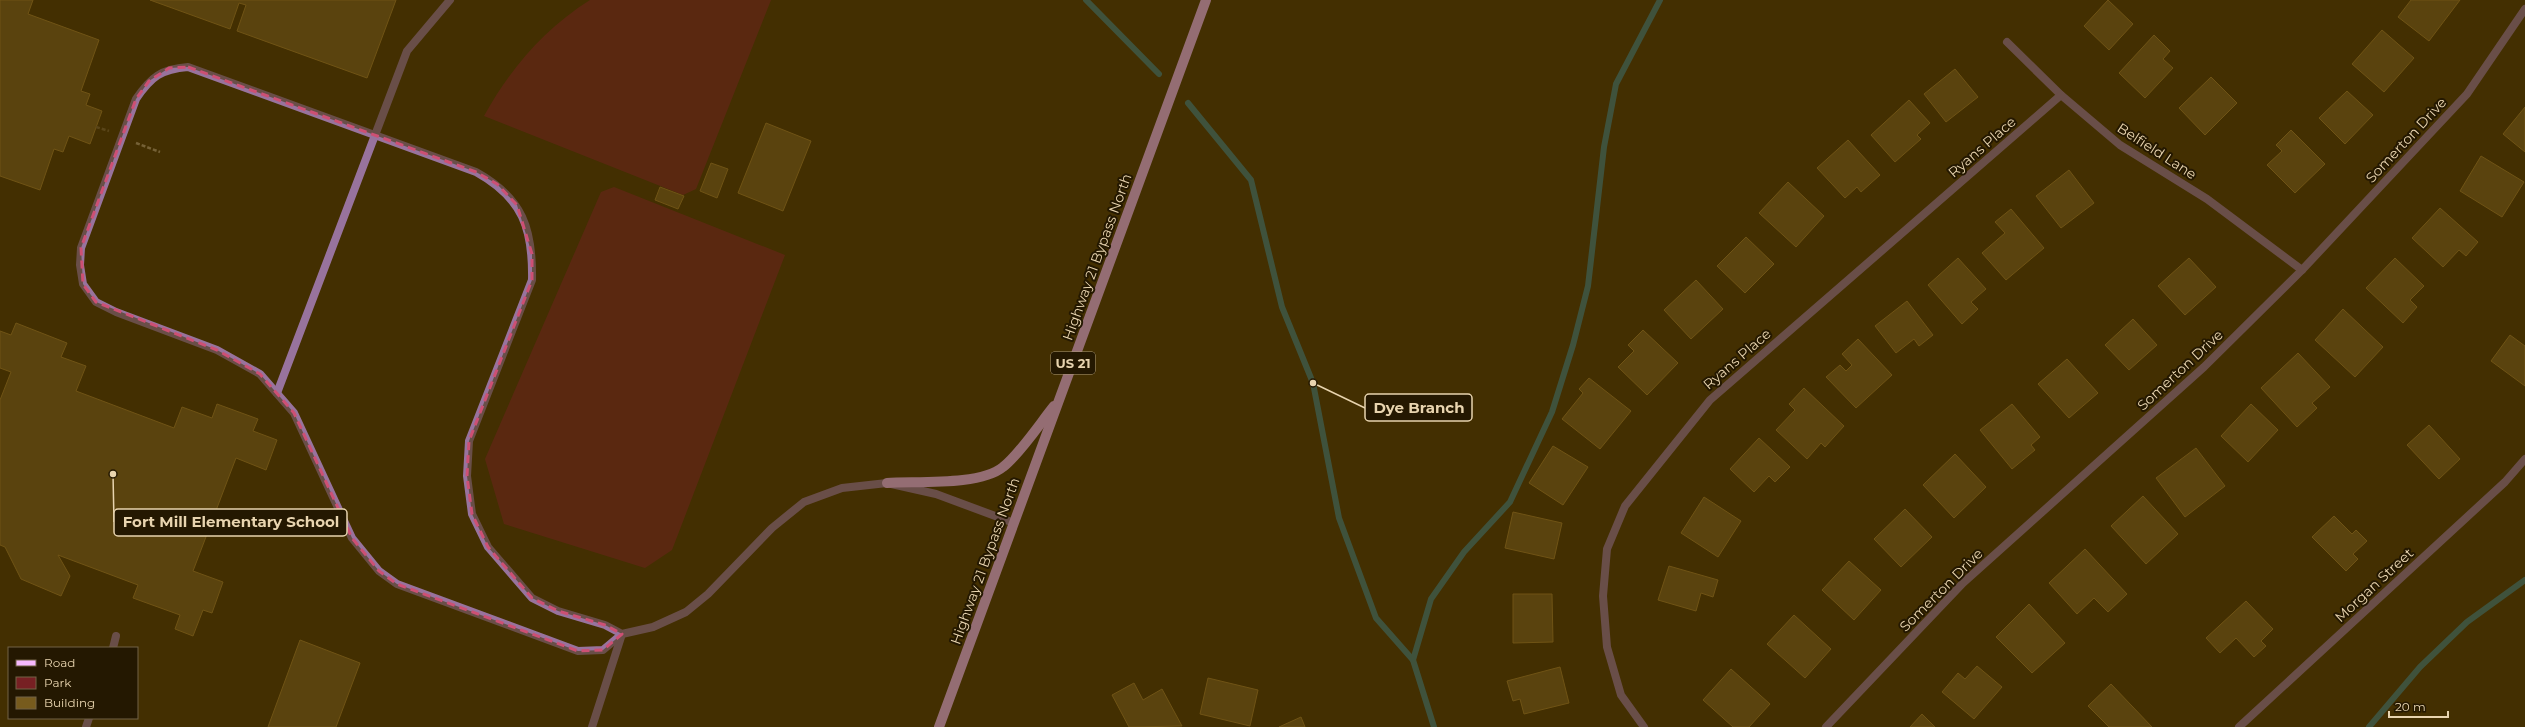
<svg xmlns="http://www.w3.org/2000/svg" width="2525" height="727" font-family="Montserrat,sans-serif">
	<rect width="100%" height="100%" fill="#432f01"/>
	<g fill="#772023">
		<path d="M590,0H771L696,189L683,195L484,116C510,69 544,29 590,0Z"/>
		<polygon points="614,187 785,255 672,550 645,568 504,524 485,459 601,192"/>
	</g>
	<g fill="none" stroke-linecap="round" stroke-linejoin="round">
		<g stroke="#3b7d83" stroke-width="6">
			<polyline points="1086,0 1159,74"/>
			<polyline points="1188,103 1251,180 1282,307 1313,383 1339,518 1376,618 1413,660 1434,727"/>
			<polyline points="1413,660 1431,599 1464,552 1510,502 1552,412 1573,345 1588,286 1604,147 1616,84 1660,0"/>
			<polyline points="2369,727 2420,667 2467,622 2525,580"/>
		</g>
	</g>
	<g fill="#775b1d" stroke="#a47f2d">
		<polygon points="0,0 33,0 28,14 99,40 81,91 90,94 86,105 102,111 90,144 69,136 63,152 54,149 40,190 0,176"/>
		<polygon points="150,0 396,0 367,78 237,31 246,5 239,3 230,29"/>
		<polygon points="2108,0 2133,24 2109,50 2084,26"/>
		<polygon points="2411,0 2460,0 2429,41 2398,17"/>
		<polygon points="2382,30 2414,58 2384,92 2352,64"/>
		<polygon points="2154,35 2170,51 2163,59 2173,68 2145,98 2119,73"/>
		<polygon points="1955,69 1978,97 1946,122 1924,94"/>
		<polygon points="2211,77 2237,103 2205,135 2179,108"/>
		<polygon points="2347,91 2373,115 2345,144 2319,118"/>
		<polygon points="1909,100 1930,123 1917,135 1921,139 1895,162 1871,135"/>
		<polygon points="2525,107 2525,152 2503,134"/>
		<polygon points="766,123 811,141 783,211 738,193"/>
		<polygon points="2291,130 2325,164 2295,193 2267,165 2282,151 2276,145"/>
		<polygon points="1848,140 1880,175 1861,192 1857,187 1845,198 1817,168"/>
		<polygon points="2481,156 2524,182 2502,217 2460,191"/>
		<polygon points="711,163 728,169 717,198 700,191"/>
		<polygon points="2069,170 2094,203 2061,228 2036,196"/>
		<polygon points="1788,182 1824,216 1796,247 1759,213"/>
		<polygon points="660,187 684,196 678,209 655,200"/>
		<polygon points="2440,208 2478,242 2466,256 2459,250 2443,267 2412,238"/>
		<polygon points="2011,209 2044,248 2006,280 1982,253 2005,233 1995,222"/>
		<polygon points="1746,237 1774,264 1745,293 1717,266"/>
		<polygon points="1958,258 1986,289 1971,302 1978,309 1962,324 1928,285"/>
		<polygon points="2189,258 2216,287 2185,315 2158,286"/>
		<polygon points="2395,258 2424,286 2410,300 2417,307 2403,323 2366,288"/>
		<polygon points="1696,280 1723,309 1691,339 1664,310"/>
		<polygon points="1907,301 1933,335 1919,346 1914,339 1896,353 1875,326"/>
		<polygon points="2343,309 2383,347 2355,377 2315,340"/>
		<polygon points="2133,319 2157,345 2129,370 2105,345"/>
		<polygon points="16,323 67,343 61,357 86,366 76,391 174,428 182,407 212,418 217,404 258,419 253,431 277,440 266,470 236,458 193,571 223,582 212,613 203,610 193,636 175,629 180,615 133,598 138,585 58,555 70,576 61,596 21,579 5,547 0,545 0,400 11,372 0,368 0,331 11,335"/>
		<polygon points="1643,330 1678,363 1647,395 1618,367 1634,351 1628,345"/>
		<polygon points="2510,335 2525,346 2525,386 2491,361"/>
		<polygon points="1858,339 1892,375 1856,408 1826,377 1840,365 1846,371 1852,365 1842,354"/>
		<polygon points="2298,353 2330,387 2312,403 2317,408 2297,427 2261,388"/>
		<polygon points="2067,359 2098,393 2069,418 2038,384"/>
		<polygon points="1589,378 1631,411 1600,449 1562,419 1583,393 1579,389"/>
		<polygon points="1804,388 1844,426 1825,447 1821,443 1807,459 1776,430 1795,410 1789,404"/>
		<polygon points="2012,404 2040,437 2031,445 2035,450 2012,469 1980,430"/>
		<polygon points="2251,404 2278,430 2248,462 2221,436"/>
		<polygon points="2429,425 2460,459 2439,479 2407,445"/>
		<polygon points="1759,438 1790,467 1775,482 1769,476 1754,492 1730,469"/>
		<polygon points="1553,446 1588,467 1563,505 1529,483"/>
		<polygon points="2196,448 2225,486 2185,517 2156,478"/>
		<polygon points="1955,454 1986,487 1954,518 1923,485"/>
		<polygon points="2143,496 2178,534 2146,564 2111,526"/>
		<polygon points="1704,497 1741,521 1718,557 1681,533"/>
		<polygon points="1905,509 1932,537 1901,567 1874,539"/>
		<polygon points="1513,512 1562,523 1554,559 1505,548"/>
		<polygon points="2334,516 2352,534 2356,530 2367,541 2353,554 2358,559 2346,571 2312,537"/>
		<polygon points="2085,549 2127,594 2108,612 2094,598 2077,614 2049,583"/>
		<polygon points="1849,561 1881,590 1854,620 1822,590"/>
		<polygon points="1669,566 1718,580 1713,597 1701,593 1696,611 1658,600"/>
		<polygon points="1513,594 1552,594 1553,642 1513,643"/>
		<polygon points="2246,601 2273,629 2261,641 2266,646 2254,657 2236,638 2220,653 2206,638"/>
		<polygon points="2029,604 2065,643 2032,673 1996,637"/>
		<polygon points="1794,615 1831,649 1805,678 1767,644"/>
		<polygon points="300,640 360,663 336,727 268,727"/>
		<polygon points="1977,666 2002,687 1974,719 1942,692 1958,673 1965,679"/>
		<polygon points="1560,667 1569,703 1524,714 1520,699 1513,701 1507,681"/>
		<polygon points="1731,669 1770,704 1749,727 1733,727 1703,700"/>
		<polygon points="1208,678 1258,690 1250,726 1200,714"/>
		<polygon points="1134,683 1143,700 1162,689 1182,726 1129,727 1112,695"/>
		<polygon points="2111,684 2152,727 2109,727 2088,706"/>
		<polygon points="1922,714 1935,727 1910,727"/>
		<polygon points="1301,717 1305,727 1279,727"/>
	</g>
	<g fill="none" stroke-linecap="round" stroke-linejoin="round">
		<g stroke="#756136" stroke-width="2.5" stroke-dasharray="4 2" stroke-linecap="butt">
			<polyline points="96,127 109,131"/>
			<polyline points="136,143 160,152"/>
		</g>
		<g stroke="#98739d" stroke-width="8">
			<polyline points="277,393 407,51 450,0"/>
			<polyline points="113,648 116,636"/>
			<polyline points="86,727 89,718"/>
			<polyline points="592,727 622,634"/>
		</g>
		<g stroke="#98739d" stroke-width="8">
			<polyline points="2007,42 2061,95 2120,145 2207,199 2302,270"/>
			<path d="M622,634L605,625L558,611L532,598L488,547L472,514L467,476L469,441L532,280C533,229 523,198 476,172L188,67C161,69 151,77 136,99L81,248L80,265L83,284L96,302L116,312L217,350L260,374L294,413L352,538L379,571L397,584L578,651L603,650L622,634L653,627L686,612L708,594L772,528L804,502L842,488L887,483L936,494L1014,523"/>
			<polyline points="1644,727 1621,695 1607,647 1603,596 1607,549 1625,506 1710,400 2061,95"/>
			<polyline points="1826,727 1963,583 2204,367 2302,270 2467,94 2525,9"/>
			<polyline points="2239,727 2505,482 2525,459"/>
		</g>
		<g stroke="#f6b8fd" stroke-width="10">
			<path d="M887,483C916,481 980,486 1003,467C1019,455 1041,422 1054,406"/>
			<polyline points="939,727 1206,0"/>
		</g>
	</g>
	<path d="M0 0H2525V727H0ZM188,67L476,172L497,184L517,205L532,254V280L469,441L467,476L472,514L488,547L532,598L558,611L605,625L622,634L603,650L578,651L397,584L379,571L352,538L294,413L260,374L217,350L96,302L83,284L81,248L136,99L149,81L169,68Z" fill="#432f01" fill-opacity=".55" fill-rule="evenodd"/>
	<path fill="none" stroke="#cd5074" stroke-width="3" stroke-dasharray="8 5" stroke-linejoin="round" d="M188,67L476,172L497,184L517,205L532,254V280L469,441L467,476L472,514L488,547L532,598L558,611L605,625L622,634L603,650L578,651L397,584L379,571L352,538L294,413L260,374L217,350L96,302L83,284L81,248L136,99L149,81L169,68Z"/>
	<g text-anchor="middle" stroke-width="4" stroke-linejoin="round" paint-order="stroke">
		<rect fill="#241801" stroke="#ad9c7b" stroke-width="1" x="1051" y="352" width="44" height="22" rx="3"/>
		<g font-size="13" font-weight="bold" fill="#e8d4af">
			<text x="1073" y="368">US 21</text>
		</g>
		<g font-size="14" fill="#e8d4af" stroke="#241801">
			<text transform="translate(2406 140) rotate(-47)" y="5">Somerton Drive</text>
			<text transform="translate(1982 147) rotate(-41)" y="5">Ryans Place</text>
			<text transform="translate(2157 151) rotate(33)" y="5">Belfield Lane</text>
			<text transform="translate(1097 257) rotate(-70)" y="5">Highway 21 Bypass North</text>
			<text transform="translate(1737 359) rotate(-41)" y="5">Ryans Place</text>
			<text transform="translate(2180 370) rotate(-43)" y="5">Somerton Drive</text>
			<text transform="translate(985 561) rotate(-70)" y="5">Highway 21 Bypass North</text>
			<text transform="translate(2374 585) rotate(-43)" y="5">Morgan Street</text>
			<text transform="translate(1941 590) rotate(-45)" y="5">Somerton Drive</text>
		</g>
	</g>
	<path fill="none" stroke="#e8d4af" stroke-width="1.5" d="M1313 383L1365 408M113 474L114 522"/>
	<g fill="#e8d4af" stroke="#241801" stroke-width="1.5">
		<circle cx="1313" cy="383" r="4"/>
		<circle cx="113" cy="474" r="4"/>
	</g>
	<g fill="#241801" stroke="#e8d4af" stroke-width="1.5">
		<rect x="1365" y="394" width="107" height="27" rx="4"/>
		<rect x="114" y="509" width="233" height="27" rx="4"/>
	</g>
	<g font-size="15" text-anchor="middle" font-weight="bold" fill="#e8d4af">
		<text x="1419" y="413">Dye Branch</text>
		<text x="231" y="527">Fort Mill Elementary School</text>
	</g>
	<rect x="8" y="647" width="130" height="72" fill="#241801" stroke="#726347"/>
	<rect x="16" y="660" width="20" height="6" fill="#f6b8fd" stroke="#726347"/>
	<text x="44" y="667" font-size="12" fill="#e8d4af">Road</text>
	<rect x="16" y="677" width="20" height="12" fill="#772023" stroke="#726347"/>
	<text x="44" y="687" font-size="12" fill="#e8d4af">Park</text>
	<rect x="16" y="697" width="20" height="12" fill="#775b1d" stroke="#726347"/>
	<text x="44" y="707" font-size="12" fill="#e8d4af">Building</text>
	<path d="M2389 711v6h59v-6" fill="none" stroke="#e8d4af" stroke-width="2"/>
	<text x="2395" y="711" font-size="12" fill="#e8d4af" stroke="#241801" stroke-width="3" paint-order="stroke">20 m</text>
</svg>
